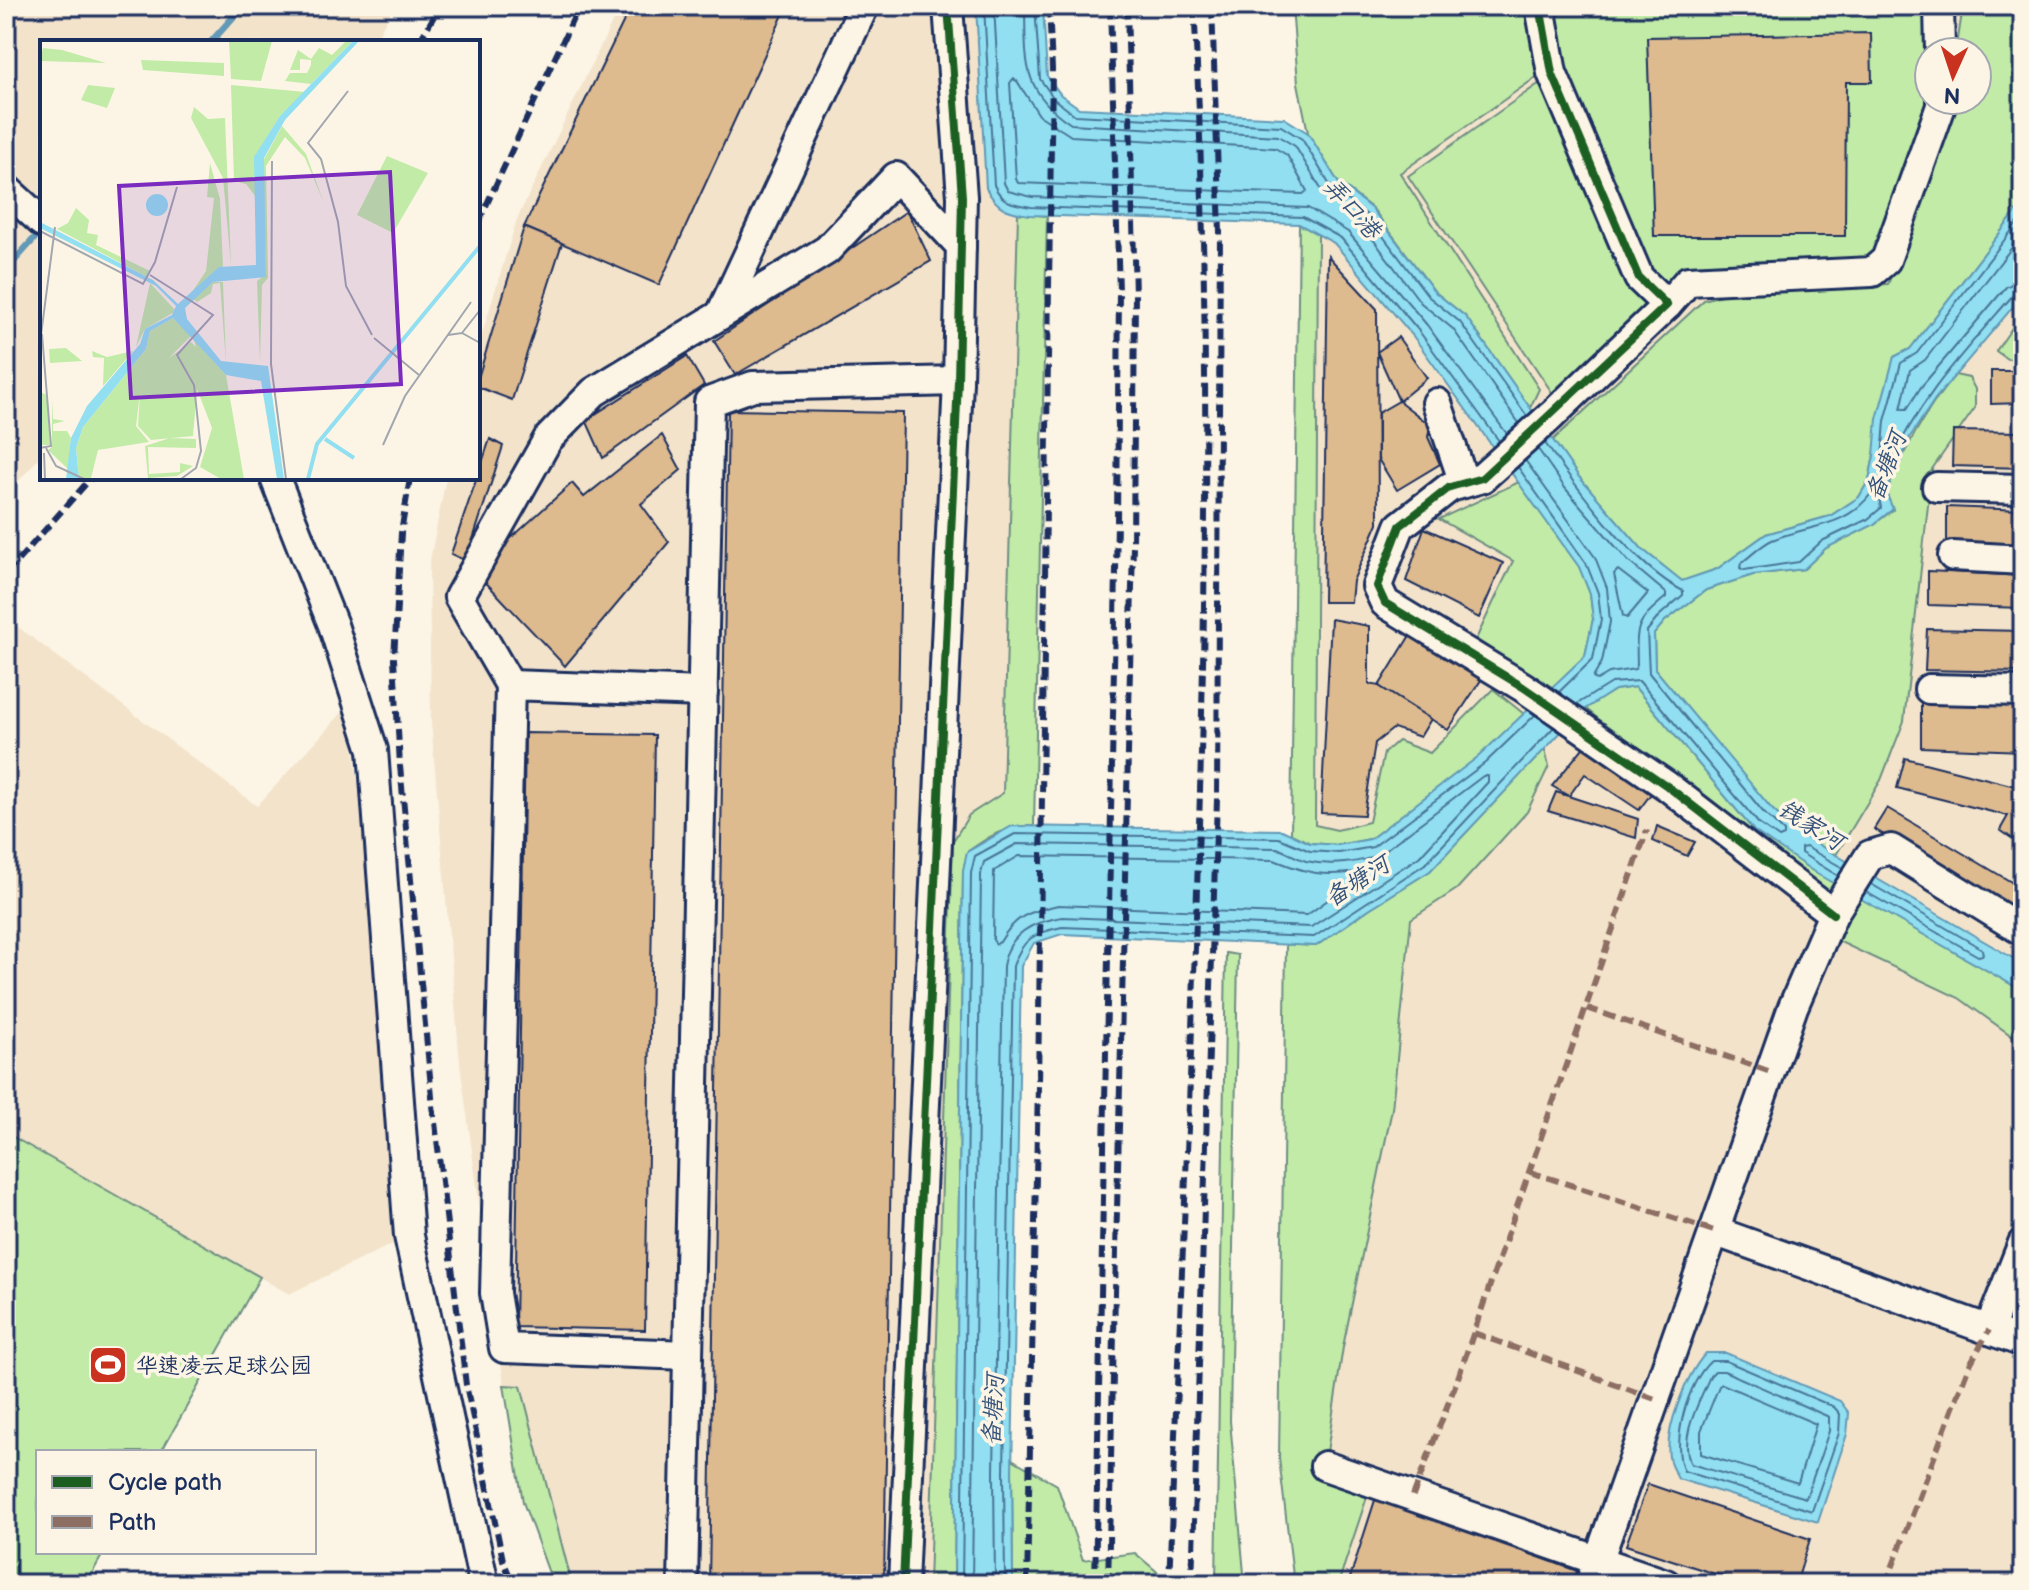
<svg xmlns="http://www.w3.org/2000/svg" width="2029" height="1590" font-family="'Balsamiq Sans','LXGW WenKai TC',sans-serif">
	<rect width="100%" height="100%" fill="#fcf5e5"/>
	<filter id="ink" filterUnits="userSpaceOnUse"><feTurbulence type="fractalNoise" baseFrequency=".0125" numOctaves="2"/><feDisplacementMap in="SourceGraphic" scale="16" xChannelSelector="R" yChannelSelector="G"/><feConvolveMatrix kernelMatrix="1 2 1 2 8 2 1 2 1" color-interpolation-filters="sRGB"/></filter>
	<g filter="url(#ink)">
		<g fill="#f3e3cb" fill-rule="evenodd">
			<polygon points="6,6 394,6 374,42 42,42 42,455 6,495"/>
			<polygon points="620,6 976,6 986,188 1007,212 1018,213 1003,793 969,815 953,841 929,1584 572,1584 521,1386 504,1385 460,1064 431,723 429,566 446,478 478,478 478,347 517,219"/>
			<path d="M1292,6H2023V1584H1328L1305,1111L1317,767L1318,234L1308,133L1298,83ZM1929,52H1977V100H1929Z"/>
			<polygon points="6,618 257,806 349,705 409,1236 289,1294 6,1133"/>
		</g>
		<g fill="#c1eba7" stroke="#6e8d82" stroke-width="2">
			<polygon points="1292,6 1526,6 1538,76 1400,173 1539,389 1530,408 1466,317 1435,292 1373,209 1338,182 1308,133 1298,83"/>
			<polygon points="1551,6 1954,6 1951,29 1929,52 1929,100 1883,277 1667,289 1553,394 1408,176 1561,68"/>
			<polygon points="1963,6 2023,6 2023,203 1910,349 1894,357 1869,480 1859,497 1830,516 1766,534 1717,569 1682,581 1642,549 1579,477 1553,440 1704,300 1728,293 1888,284 1953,119 1954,100 1977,100 1977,52 1956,52"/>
			<path d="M1018,213L1047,216L1034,826C1004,826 991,835 967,852L963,871L954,1584H929L953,841L969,815L1003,793Z"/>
			<polygon points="1299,224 1318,234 1315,825 1337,830 1369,822 1384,753 1398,741 1430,753 1493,689 1524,714 1479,757 1370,839 1338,845 1310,843 1291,834"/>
			<polygon points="2023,312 2023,357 2007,359 1996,351"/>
			<path d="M1955,375L1969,378L1975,389V408L1932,469L1904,721L1881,780L1836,855L1795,831L1770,808L1655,669L1654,634L1665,621L1706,590L1753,575L1804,569L1826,548L1873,525L1893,510L1886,493C1906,448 1923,413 1955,375Z"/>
			<polygon points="1519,482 1580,567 1590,594 1593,619 1585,656 1550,690 1476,639 1513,561 1439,519"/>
			<polygon points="1635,687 1754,831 1836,884 1813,918 1708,833 1709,809 1585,708 1615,690"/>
			<polygon points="1545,749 1549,766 1527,812 1457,889 1411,919 1392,1109 1343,1347 1325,1465 1375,1473 1338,1584 1294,1584 1279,1458 1286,944 1316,946 1369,909 1430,871"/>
			<polygon points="1858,897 2023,991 2023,1044 1959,998 1836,940"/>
			<polygon points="1226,953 1238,955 1230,1421 1245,1584 1216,1584"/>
			<polygon points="6,1133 260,1277 161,1452 38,1452 38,1552 104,1552 86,1584 6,1584"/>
			<polygon points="504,1385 521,1386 572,1584 553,1584 523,1502"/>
			<polygon points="1012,1459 1057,1485 1083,1560 1135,1553 1168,1581 1168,1584 1013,1584"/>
		</g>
		<g fill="#91dff0" stroke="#6299b6" stroke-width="2">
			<path d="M976,6H1043L1047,76L1061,95L1079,108L1284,118L1308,133L1338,182L1372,209L1435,292L1466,317L1579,477L1642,549L1682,581L1717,569L1766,534L1830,516L1859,497L1869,480L1874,456L1877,419L1894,357L1910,349L2023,203V295L1935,399L1910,437L1886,493L1893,509L1873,525L1826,548L1804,569L1753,575L1706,590L1665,621L1654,634L1655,669L1771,808L1795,831L2023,964V991L1817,874L1754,831L1635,687L1615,690L1579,713L1430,871L1369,909L1316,946L1062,934L1034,943L1021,966L1012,1473L1013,1584H954L963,871L967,852L1012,826L1282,830L1310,843L1338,845L1370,839L1479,756L1585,656L1593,619L1590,594L1579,567L1413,336L1334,243L1299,224L1030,215C1008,212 997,209 986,188Z"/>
			<path d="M1706,1353H1726L1840,1401L1849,1413L1847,1434L1818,1522L1678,1479C1676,1474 1671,1467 1670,1462C1662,1432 1687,1374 1706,1353Z"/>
		</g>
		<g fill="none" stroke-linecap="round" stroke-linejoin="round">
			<g stroke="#4a7598" stroke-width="2">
				<path d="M984,6L994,185C1002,203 1013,204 1031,207L1303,217L1341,238L1419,331L1499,441"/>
				<polyline points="994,6 1004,183 1008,191 1032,197 1308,208 1348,232 1427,325 1507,434"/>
				<path d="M1025,6C1026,61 1021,91 1071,124L1278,136L1295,146L1324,194L1360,222L1421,303L1453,329L1519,423"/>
				<polyline points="1035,6 1040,79 1055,100 1075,115 1281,126 1302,139 1331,187 1367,215 1429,297 1460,322 1527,416"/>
				<polygon points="1013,79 1017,81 1039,115 1071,136 1275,148 1287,155 1307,191 1303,194 1018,183 1016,179 1010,83"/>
				<path d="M2023,216L1917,353L1901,363L1885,421L1881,471L1887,470C1919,398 1963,353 2014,294L2023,291"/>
				<polyline points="2023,233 1925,360 1910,370 1901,409 1907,409 1921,387 2006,287 2015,282 2023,281"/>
				<path d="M1545,443C1578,489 1633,566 1683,591V595L1660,615L1647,631L1649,673L1764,813L1784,832V836L1779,838L1759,824L1639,681L1611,683L1577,704"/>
				<path d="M1525,460L1595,557L1607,588L1610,622L1602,662L1593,678L1597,680L1609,673L1635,669L1637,665C1636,626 1635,623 1666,597V593L1628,561L1565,488L1538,449"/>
				<polyline points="1518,467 1586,563 1598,593 1601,619 1593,659 1559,692"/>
				<path d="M1873,491L1878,493L1881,508L1868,519L1822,541L1799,562L1744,570L1740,568L1741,563C1751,556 1761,545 1772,540C1811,524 1846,529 1873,491Z"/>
				<polygon points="1618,570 1648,593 1627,618 1623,616 1614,574"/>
				<path d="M1019,856L1274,860C1307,873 1322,877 1357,872L1361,876L1307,915L1058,905C1028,912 1015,916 1000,942L996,944L993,940L994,871Z"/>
				<polyline points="1838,876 1801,853 1801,848 1806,847 1843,868"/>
				<polyline points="1866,892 1978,956 1983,955 1982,949 1871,884"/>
				<path d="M1711,1361H1726L1834,1407L1840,1414L1839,1433L1812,1511L1684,1471C1670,1444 1688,1381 1711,1361Z"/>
				<path d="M1715,1371H1724L1829,1417V1431L1806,1498L1691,1464C1678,1438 1700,1401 1710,1376Z"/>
				<polygon points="1722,1384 1816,1424 1798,1483 1701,1454 1701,1431 1719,1386"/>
				<polyline points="962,1584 971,873 975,856 1015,834 1279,838 1310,851 1339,853 1373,847 1485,763 1535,715"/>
				<path d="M972,1584L981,874L984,862L1017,844L1277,848C1287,852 1296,858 1306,861C1328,866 1362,864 1381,853L1483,776H1488V782L1419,857L1311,927L1062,917C1032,922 1009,933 1003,966L994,1472L995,1584"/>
				<path d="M1005,1584L1004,1472L1013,966C1023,938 1034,933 1062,927L1314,937L1425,864L1554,727"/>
			</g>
			<g stroke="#6299b6" stroke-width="7">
				<polyline points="211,42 243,6"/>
				<polyline points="6,270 42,230"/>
			</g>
		</g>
		<g fill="#deba8f" stroke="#1b2f5e" stroke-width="2">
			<polygon points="631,6 787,6 659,285 524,227"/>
			<polygon points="1871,33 1872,82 1846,82 1845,236 1654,236 1647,37"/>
			<polygon points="907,211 931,261 735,375 714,341"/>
			<polygon points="524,227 562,243 512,400 478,387 478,378"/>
			<polygon points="1328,256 1377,309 1378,523 1353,581 1351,602 1323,602"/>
			<polygon points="1398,337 1427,378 1399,401 1377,352"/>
			<polygon points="687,356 704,385 603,458 586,420"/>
			<polygon points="1991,371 2023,371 2023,403 1991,404"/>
			<polygon points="1399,401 1430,425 1428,437 1440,464 1397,490 1378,459 1378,413"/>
			<polygon points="728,410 903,413 884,1584 709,1584"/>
			<polygon points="1953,431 2023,432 2023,468 1952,466"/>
			<polygon points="662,435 681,470 641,504 669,542 565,666 475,571 572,483 584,497"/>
			<polygon points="490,439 503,446 466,561 451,554"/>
			<polygon points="1947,507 2023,510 2023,544 1947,541"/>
			<polygon points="1424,528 1503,563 1479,618 1406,581"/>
			<polygon points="1928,571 2023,576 2023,608 1928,605"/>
			<polygon points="1331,619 1369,626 1369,684 1379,686 1431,719 1420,737 1394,728 1375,743 1364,815 1321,813"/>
			<polygon points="1927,629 2023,631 2023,672 1925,670"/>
			<polygon points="1412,632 1485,674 1448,730 1379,686"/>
			<polygon points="1921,702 2023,706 2023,751 1921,747"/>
			<polygon points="525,733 655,735 645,1330 515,1327"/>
			<polygon points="1586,744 1653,791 1639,810 1585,774 1569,796 1552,786"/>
			<polygon points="1905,758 2023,788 2023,846 2000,830 2008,816 1897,788"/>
			<polygon points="1556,792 1638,819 1636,838 1548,811"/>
			<polygon points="1887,808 2023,889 2023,916 1874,829"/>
			<polygon points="1657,826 1695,842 1687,856 1653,841"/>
			<polygon points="2023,1276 2023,1325 2008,1319"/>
			<polygon points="1648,1484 1810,1539 1796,1584 1746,1584 1626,1545"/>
			<polygon points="1376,1497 1577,1571 1573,1584 1359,1584 1349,1581"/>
		</g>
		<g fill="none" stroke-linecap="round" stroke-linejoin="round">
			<defs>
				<g id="minor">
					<polyline points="1540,6 1552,73 1639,278 1667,305"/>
					<polyline points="1939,6 1940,52"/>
					<polyline points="6,189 42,222"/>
					<polyline points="721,314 864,6"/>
					<polyline points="1437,403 1464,483"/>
					<polyline points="275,478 333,625 373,750 409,1236 484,1584"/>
					<polyline points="1937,487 2023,489"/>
					<polyline points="1953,556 2023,560"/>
					<polyline points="510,685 459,597 548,439 594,392 827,250 896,177 961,246"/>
					<polyline points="1929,689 2023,691"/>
					<polyline points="1833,914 1667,786 1523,687 1385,603 1377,586 1400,526 1450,487 1482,478 1552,415 1667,305 1688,281 1872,272 1886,260 1941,106 1941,100"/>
					<polyline points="1714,1231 2023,1342"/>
					<polyline points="1989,1330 2023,1243"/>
					<polyline points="688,1355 504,1348 495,1293 510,685 703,692"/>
					<polyline points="1325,1466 1666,1584"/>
					<polyline points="683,1584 709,402 753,386 958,381"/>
					<polyline points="903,1584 958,381 962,197 948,6"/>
					<polyline points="1590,1584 1793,1007 1833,914 1870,855 1891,849 2023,931"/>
				</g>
			</defs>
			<use href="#minor" stroke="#1b2f5e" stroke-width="34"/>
			<use href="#minor" stroke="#fcf5e5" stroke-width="28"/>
			<g stroke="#1b2f5e" stroke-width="6" stroke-dasharray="12 6" stroke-linecap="butt">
				<polyline points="419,42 440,6"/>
				<polyline points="478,223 579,6"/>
				<polyline points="410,478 401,533 394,659 400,766 432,1097 466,1385 503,1560 513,1584"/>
				<polyline points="6,574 91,478"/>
				<polyline points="1027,1584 1038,1086 1052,69 1049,6"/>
				<polyline points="1095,1584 1117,522 1119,291 1110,6"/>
				<polyline points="1108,1584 1133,545 1135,294 1127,6"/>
				<path d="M1169,1584C1189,1059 1223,532 1194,6"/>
				<polyline points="1192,1584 1217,799 1220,232 1212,6"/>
			</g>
			<g stroke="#8d6e63" stroke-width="6" stroke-dasharray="12 6" stroke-linecap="butt">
				<polyline points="1587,1008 1771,1072"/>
				<polyline points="1530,1172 1714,1231"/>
				<polyline points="1474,1333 1655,1399"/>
				<polyline points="1413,1496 1459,1375 1647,830"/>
				<polyline points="1886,1584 1968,1368 1989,1330"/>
			</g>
			<defs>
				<g id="cycleway">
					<polyline points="1540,6 1552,73 1639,278 1667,305 1482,478 1450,487 1400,526 1377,586 1385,603 1523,687 1667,786 1833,914"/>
					<polyline points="903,1584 958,381 962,197 948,6"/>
				</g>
			</defs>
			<use href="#cycleway" stroke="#fcf5e5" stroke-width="13"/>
			<use href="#cycleway" stroke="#1b5e20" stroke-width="8"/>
		</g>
	</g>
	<defs>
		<symbol id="stadium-square" viewBox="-11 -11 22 22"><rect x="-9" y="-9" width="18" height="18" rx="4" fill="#c8321e" stroke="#fcf5e5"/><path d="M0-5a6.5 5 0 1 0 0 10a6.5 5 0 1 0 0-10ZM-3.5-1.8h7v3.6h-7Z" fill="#fff"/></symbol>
	</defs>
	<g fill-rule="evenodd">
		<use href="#stadium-square" x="86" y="1343" width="44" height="44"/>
	</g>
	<g text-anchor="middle" stroke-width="7" stroke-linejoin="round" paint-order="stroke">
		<g font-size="22" fill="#1b2f5e" stroke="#fcf5e5" text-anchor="start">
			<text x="136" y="1373">华速凌云足球公园</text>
		</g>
		<g font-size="24" font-style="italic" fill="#33527b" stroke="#fcf5e5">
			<text transform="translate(1352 208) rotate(48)" y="8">弄口港</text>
			<text transform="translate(1886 466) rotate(-69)" y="8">备塘河</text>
			<text transform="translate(1811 825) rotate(32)" y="8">钱家河</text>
			<text transform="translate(1357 881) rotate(-33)" y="8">备塘河</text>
			<text transform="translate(993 1410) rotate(-87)" y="8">备塘河</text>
		</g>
	</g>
	<g transform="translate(40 40)">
		<rect width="440" height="440" fill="#fcf5e5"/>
		<path d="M189,1H232L221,41L191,39ZM306,1H313L271,44L245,41L250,33H267L271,25V20L260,19V30H250L258,10L271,19L279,8L292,15ZM3,8L22,10L66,23L0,21ZM101,20L184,23V36L103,30ZM48,45L75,48L67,68L41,60ZM191,45L265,52L240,76L215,117L216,157L206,144L194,141ZM154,67L168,79L185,78L191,225L183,138L151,78ZM242,86L266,114L284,163L265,118L245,97L226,126L228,238L222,245L220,322L217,241L226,234L223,121ZM347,116L388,133L353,193L317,175ZM170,123L180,159L183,227L150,255L166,231L174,158L167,157ZM36,168L49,180L47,193L58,195L56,205L110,231L107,237L17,189L28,183ZM173,242H183L186,323L180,243L173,244L171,253L157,262L153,259ZM110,243L136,271L105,289L96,307ZM133,278L151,296L129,318L151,302L156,307L154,300L186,335L204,439H181L160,427L172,388L157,349L153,396L111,400L98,386L100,353L96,386L109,402L58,410L51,438L39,439L36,408L43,387L106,309L110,291ZM26,308L42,321L10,323L9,309ZM52,311L67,317L93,311L63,346L64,318L53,317ZM0,352L7,355L10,405H0ZM12,359L13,379L25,381L13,384V391H27L31,398L28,429L8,410L12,407ZM130,398L156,399V408L108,407L109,434L140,432V423L153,426L137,436L108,438L105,406Z" fill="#c1eba7"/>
		<path d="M313,1H319L245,80L224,118L226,237L173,242L145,268L147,279L181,321L228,326L244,439H237L221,341L186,335L133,278L110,291L106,309L43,387L36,408L39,439H26L31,398L47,366L100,304L105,289L132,275L136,266L116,246L0,188V182L113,240L138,264L179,227L216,225L214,117L240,76ZM106 165a11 11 0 1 1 22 0a11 11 0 1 1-22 0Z" fill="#91dff0"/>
		<path fill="none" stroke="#91dff0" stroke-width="4" d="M285,399L314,418M268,439L277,404L440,206"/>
		<path fill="none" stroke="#a2a6af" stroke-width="2" d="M308,51L268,103L281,119L298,182L306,246L332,295M232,121L231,324L246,439M0,191L103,244L115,222L137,147M110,235L173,275L137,315L154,345L161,411L156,428L141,439M422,293L440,270M1,295L15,187M408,295L422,293L440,303M334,298L379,335M343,405L365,356L431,262M0,408L11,406L2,294M6,408L16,426L44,439M4,413L5,439"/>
		<path fill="#7b2cbf" fill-opacity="0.15" stroke="#7b2cbf" stroke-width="4" d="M350,132L361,344L91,358L79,146Z"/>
		<rect width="440" height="440" fill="none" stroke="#1b2f5e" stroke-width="4"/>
	</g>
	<rect width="2029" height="1590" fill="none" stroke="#fcf5e5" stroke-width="32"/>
	<rect x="16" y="16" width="1997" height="1558" fill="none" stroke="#1b2f5e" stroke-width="3" filter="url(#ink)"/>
	<rect x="36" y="1450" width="280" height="104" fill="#fcf5e5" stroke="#a2a6af" stroke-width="2"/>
	<rect x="52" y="1476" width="40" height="12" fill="#1b5e20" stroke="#a2a6af" stroke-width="2"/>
	<text x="108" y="1490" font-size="24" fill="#1b2f5e">Cycle path</text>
	<rect x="52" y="1516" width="40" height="12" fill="#8d6e63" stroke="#a2a6af" stroke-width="2"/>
	<text x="108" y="1530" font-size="24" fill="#1b2f5e">Path</text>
	<g transform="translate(1953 76) rotate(183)"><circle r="38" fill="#fcf5e5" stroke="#a2a6af" stroke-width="2"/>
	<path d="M0-6L14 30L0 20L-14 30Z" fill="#c8321e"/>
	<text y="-12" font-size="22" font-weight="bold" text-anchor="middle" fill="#1b2f5e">N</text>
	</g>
</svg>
